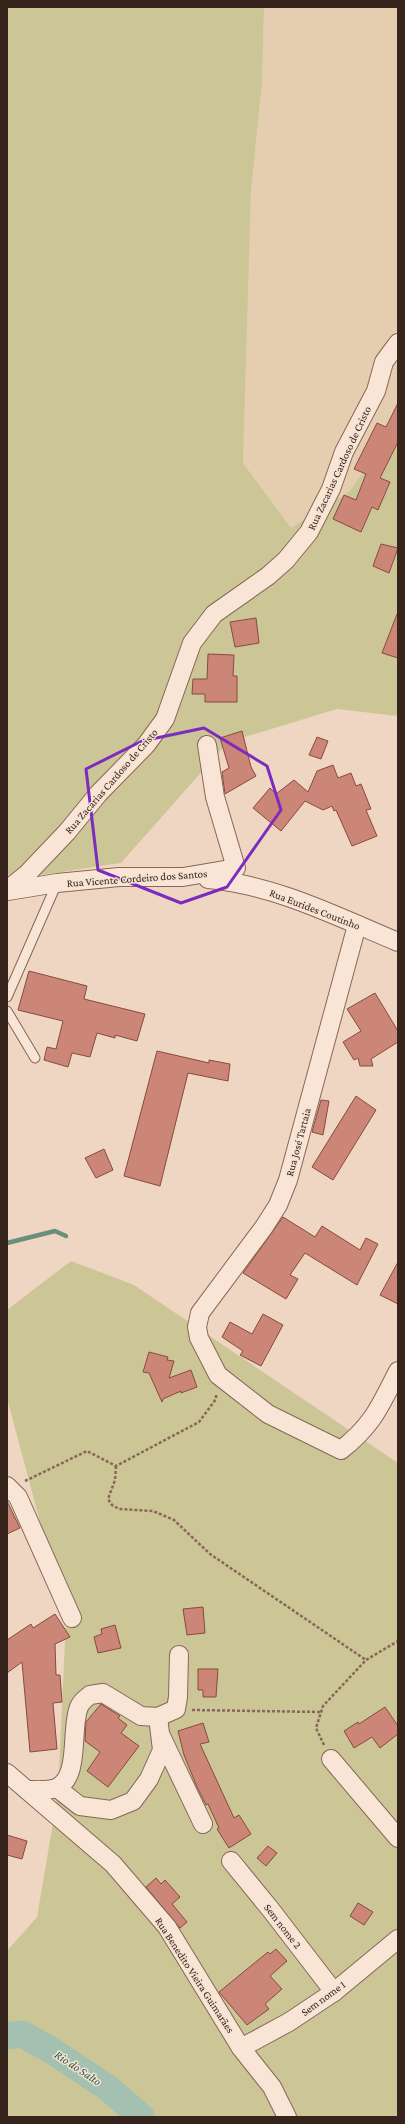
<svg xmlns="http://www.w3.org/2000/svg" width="405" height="2124" font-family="'Crimson Pro',serif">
	<rect width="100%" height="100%" fill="#eed6c2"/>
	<polygon fill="#e4ceaf" points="264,7 398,7 398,424 349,492 291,528 243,463 251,191 262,83"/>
	<g fill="#ccc596">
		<polygon points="7,7 264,7 262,83 251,191 243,463 291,528 349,492 398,424 398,716 337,709 228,742 121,863 27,877 7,874"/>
		<polygon points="71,1261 134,1285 398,1463 398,2117 7,2117 7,1951 37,1917 58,1794 66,1619 7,1398 7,1310"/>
	</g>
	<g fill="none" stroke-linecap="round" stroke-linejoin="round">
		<polyline stroke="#6b8e7d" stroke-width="4.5" points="7,1243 55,1231 66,1236"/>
		<polyline stroke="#a4c0b1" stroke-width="27" points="7,2036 22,2034 51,2050 108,2088 141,2117"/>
	</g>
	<g fill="#cc8677" stroke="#874a3f">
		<polygon points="398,403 398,442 380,478 390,482 378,510 372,507 361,532 333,519 344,495 356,500 366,474 354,469 377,423 386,427"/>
		<polygon points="381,544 398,548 389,573 373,566"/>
		<polygon points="397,614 398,614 398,658 382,653"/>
		<polygon points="256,618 259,643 235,647 230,622"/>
		<polygon points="208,654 234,655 233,676 237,676 237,702 205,702 205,694 192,694 193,679 207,679"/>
		<polygon points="242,731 251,767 256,776 225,794 222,772 229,768 220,738"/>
		<polygon points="317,737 328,741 321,759 309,755"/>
		<polygon points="333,765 338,778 351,773 356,786 361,784 371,809 366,810 377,836 352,846 336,810 334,811 332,806 323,810 305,801 281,831 253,808 270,788 276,794 294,780 308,792 317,771"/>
		<polygon points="29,971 87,986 84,999 145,1014 137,1041 115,1035 115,1038 97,1033 90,1057 72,1053 68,1067 44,1060 47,1047 56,1049 63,1021 18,1010"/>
		<polygon points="375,993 398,1031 398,1042 371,1059 373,1066 360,1066 358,1058 354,1060 343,1042 361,1031 347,1009"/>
		<polygon points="157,1051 209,1063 209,1060 230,1064 228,1081 188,1073 160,1186 124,1176"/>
		<polygon points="356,1096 376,1110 333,1180 312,1167"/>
		<polygon points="321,1100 329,1101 323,1135 312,1132"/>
		<polygon points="104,1149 113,1170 96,1178 85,1158"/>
		<polygon points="283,1217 315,1237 322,1226 360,1250 366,1238 378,1244 357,1285 305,1253 290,1275 298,1279 286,1299 243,1273"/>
		<polygon points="398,1262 398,1304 380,1295"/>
		<polygon points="263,1314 283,1325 261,1366 240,1355 243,1351 222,1337 230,1322 252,1334"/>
		<polygon points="149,1352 168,1357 167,1360 174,1361 169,1378 191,1370 197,1387 181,1393 181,1391 163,1399 162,1402 149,1373 143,1372"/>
		<polygon points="7,1501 20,1528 7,1534"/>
		<polygon points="203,1607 205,1633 187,1635 183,1609"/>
		<polygon points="55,1614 70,1637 55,1644 56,1675 60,1675 62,1702 53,1703 57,1749 30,1752 22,1662 7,1673 7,1640 31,1624 33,1628"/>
		<polygon points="115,1625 121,1648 98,1653 94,1637 102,1634 101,1629"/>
		<polygon points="198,1669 218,1669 216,1697 203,1697 203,1690 198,1690"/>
		<polygon points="101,1704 120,1716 118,1718 127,1725 121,1733 139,1746 108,1787 87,1771 100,1752 85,1741 86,1722"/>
		<polygon points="385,1707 398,1726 398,1734 380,1748 372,1737 354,1748 344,1731 358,1722 359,1724"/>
		<polygon points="203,1723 209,1742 200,1744 234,1818 239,1815 251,1834 229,1848 217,1829 219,1828 208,1804 206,1805 197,1787 184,1755 178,1731"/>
		<polygon points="7,1835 27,1841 22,1859 7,1855"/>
		<polygon points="268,1846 277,1853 266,1866 257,1858"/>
		<polygon points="156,1878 161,1884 165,1880 180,1897 172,1904 187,1922 180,1928 146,1887"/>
		<polygon points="358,1903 373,1912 364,1925 350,1916"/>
		<polygon points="276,1949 287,1961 270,1976 282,1989 265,2004 269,2009 247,2025 219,1992 268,1952 270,1954"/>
	</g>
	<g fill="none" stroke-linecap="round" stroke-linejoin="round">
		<defs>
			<g id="lane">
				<polyline points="7,997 57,883"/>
				<polyline points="7,1011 35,1058"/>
			</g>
			<g id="street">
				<path d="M208,879C275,885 336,916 398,942"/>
				<polyline points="7,890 27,874 67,832 99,793 146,745 165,719 192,643 214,614 268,576 286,560 309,532 331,489 344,452 376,391 384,362 398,343"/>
				<polyline points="8,891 57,883 119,877 183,877 236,868 215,797 207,745"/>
				<path d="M357,925L288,1180L278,1205L264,1227L200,1313L197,1327L199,1338L218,1375L268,1414L341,1450C373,1425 380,1406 398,1371"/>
				<polyline points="7,1486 18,1497 72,1618"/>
				<polyline points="161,1736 203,1824"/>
				<polyline points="331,1759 398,1838"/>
				<polyline points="7,1773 113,1864 167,1927 241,2048 272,2087 287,2117"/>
				<polyline points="57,1788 80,1806 111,1810 133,1801 149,1779 162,1750 158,1717"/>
				<path d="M28,1790C37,1790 49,1791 56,1788C81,1778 70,1728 79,1707C81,1702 86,1698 90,1695L103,1693L141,1716L158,1717L176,1709L178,1697L179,1655"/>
				<polyline points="231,1861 271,1910 334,1992"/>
				<polyline points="241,2048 289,2022 334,1992 398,1939"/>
			</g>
		</defs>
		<use href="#lane" stroke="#886659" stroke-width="11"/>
		<use href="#street" stroke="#886659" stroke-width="20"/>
		<g stroke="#886659" stroke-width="2.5" stroke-dasharray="3 2" stroke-linecap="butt">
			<polyline points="116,1466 115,1480 108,1499 112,1505 119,1509 153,1511 174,1520 210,1554 366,1660"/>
			<polyline points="25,1481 87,1451 116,1466 199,1422 216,1399 216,1394"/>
			<polyline points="192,1710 321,1712"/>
			<polyline points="324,1745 316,1728 323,1706 366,1660 398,1641"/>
		</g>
		<use href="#lane" stroke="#f9e5d5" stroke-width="9"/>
		<use href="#street" stroke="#f9e5d5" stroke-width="18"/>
	</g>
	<path fill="none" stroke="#7b2cbf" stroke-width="3" stroke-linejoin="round" d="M204,728L267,766L281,810L227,887L181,903L98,870L86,769L142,741Z"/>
	<g text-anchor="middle" stroke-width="3" stroke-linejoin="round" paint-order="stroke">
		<g font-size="11" fill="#37241d" stroke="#f5e2d1">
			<text transform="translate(339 468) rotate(-65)" y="4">Rua Zacarias Cardoso de Cristo</text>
			<text transform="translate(111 781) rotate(-49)" y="4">Rua Zacarias Cardoso de Cristo</text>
			<text transform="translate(137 878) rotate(-4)" y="4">Rua Vicente Cordeiro dos Santos</text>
			<text transform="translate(315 909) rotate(21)" y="4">Rua Eurides Coutinho</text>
			<text transform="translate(298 1142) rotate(-75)" y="4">Rua José Tartaia</text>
			<text transform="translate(283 1926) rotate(52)" y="4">Sem nome 2</text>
			<text transform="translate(195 1975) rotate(57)" y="4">Rua Benedito Vieira Guimarães</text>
			<text transform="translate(323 1998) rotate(-36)" y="4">Sem nome 1</text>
		</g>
		<g font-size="12" font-style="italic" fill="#2c574a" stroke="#f5e2d1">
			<text transform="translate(78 2068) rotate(34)" y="4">Rio do Salto</text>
		</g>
	</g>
	<rect width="405" height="2124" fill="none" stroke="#37241d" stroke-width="16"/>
</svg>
